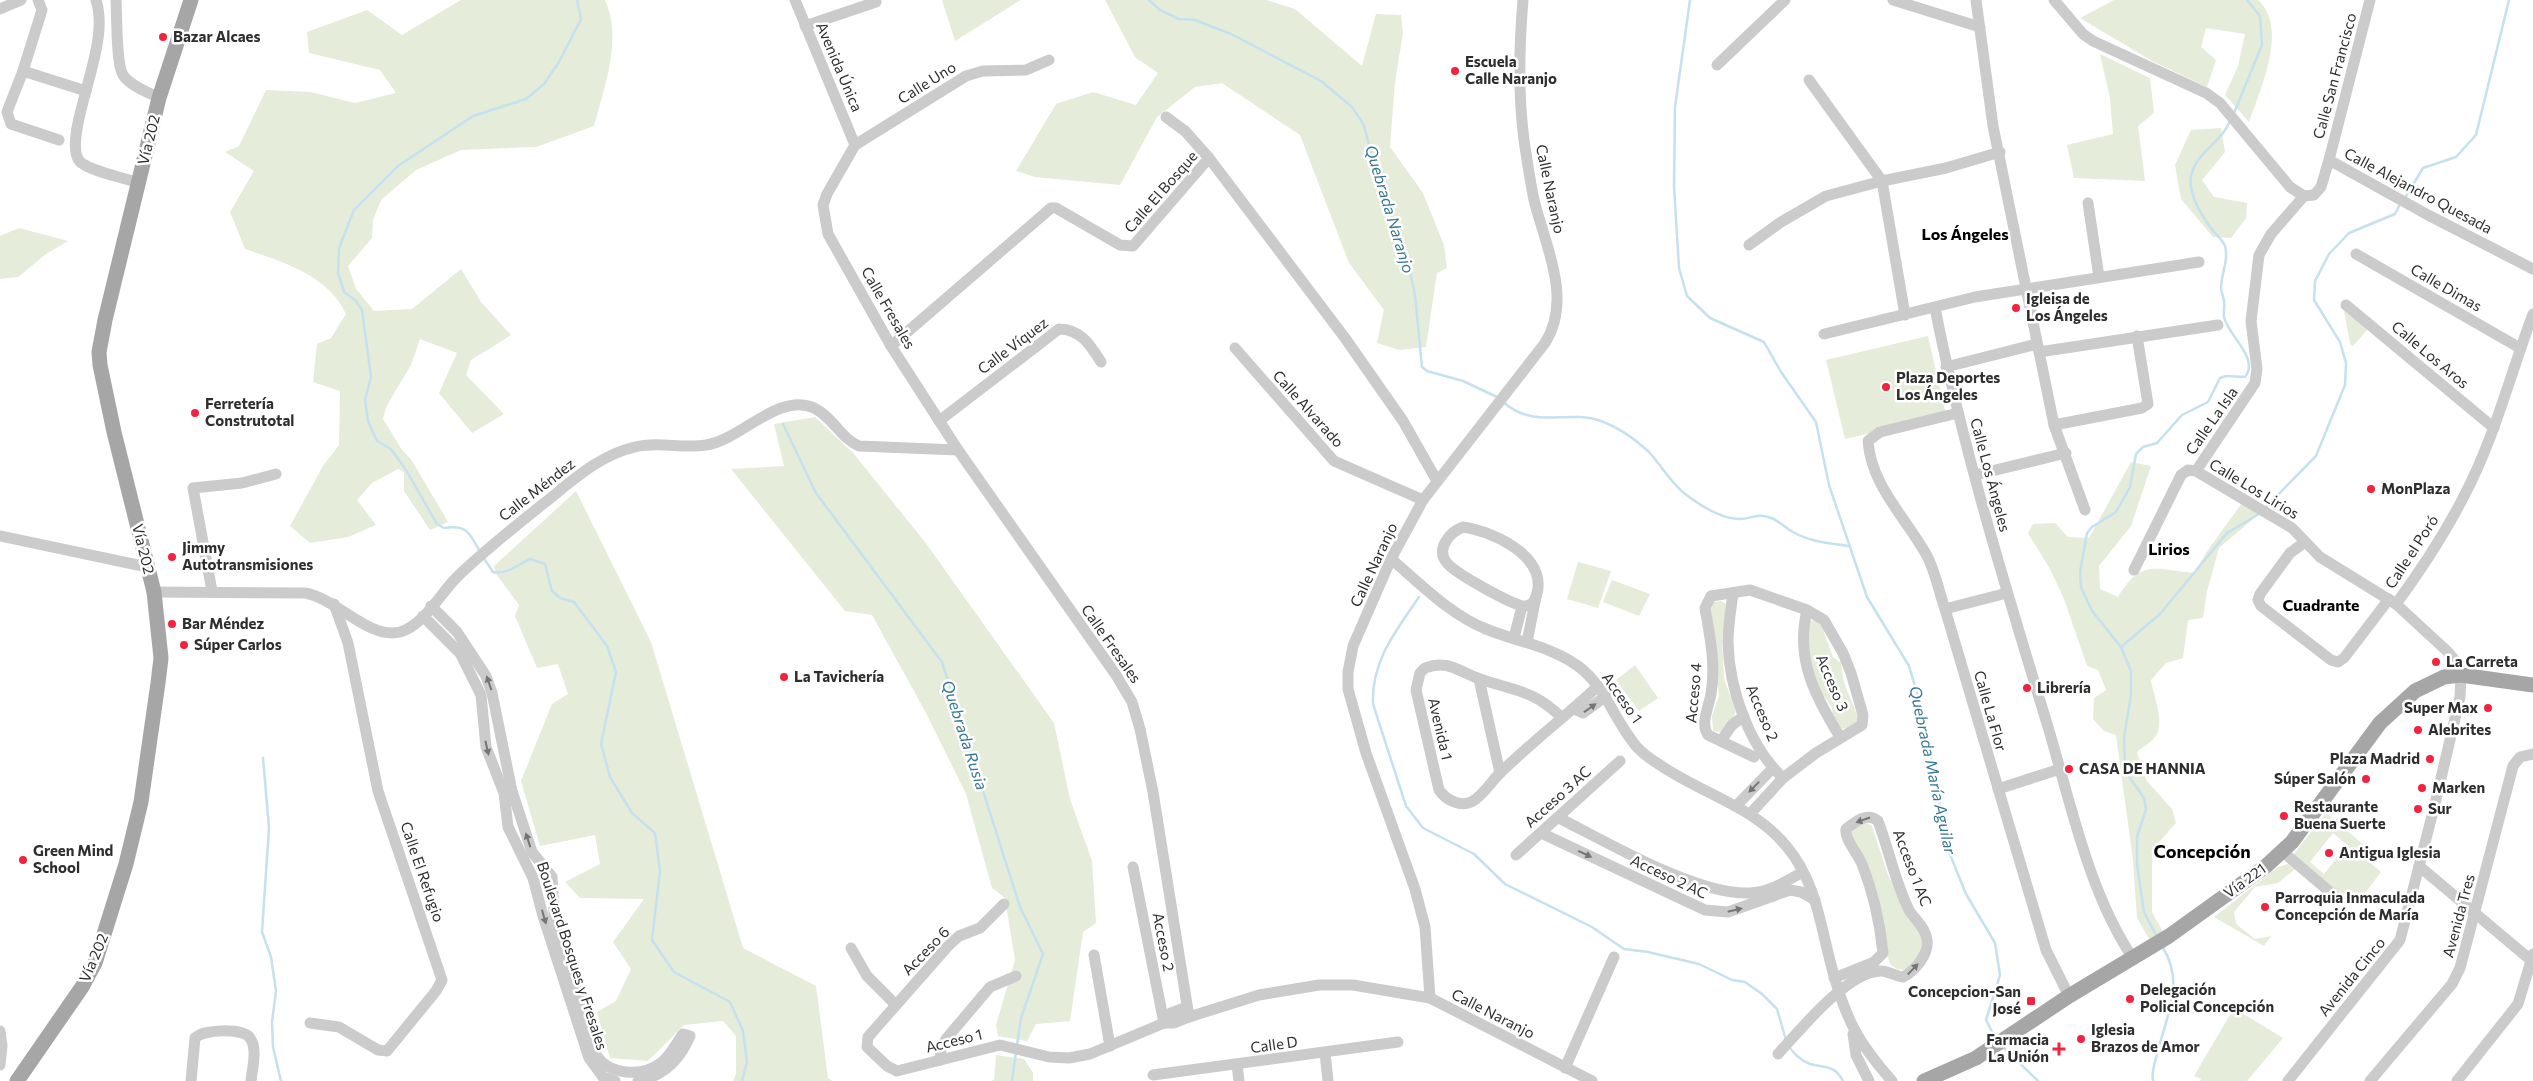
<svg xmlns="http://www.w3.org/2000/svg" width="2533" height="1081" font-family="Commissioner,sans-serif">
	<rect width="100%" height="100%" fill="#fff"/>
	<g fill="#e5ecda" fill-rule="evenodd">
		<path d="M461,0H605C623,39 604,87 594,126L536,147L461,150L416,170L381,200L373,220L372,238L348,266L356,289L374,311L412,309L461,269L481,302L511,335L471,360L466,375L504,414L472,433L439,393L457,353L420,339L411,365L386,407L383,419L402,450L411,459L448,522L430,530L404,491V472L398,469L372,483L357,500L376,525L348,537L310,543L290,526L323,466L339,445L340,391L313,382L317,344L331,338L346,314C328,275 283,262 245,249L230,212L254,171L225,152L239,146L266,90L311,92L355,103L396,93L380,70L309,53L307,32L367,10L402,35Z"/>
		<polygon points="942,0 1021,0 955,41"/>
		<polygon points="1105,0 1266,0 1295,9 1362,66 1376,14 1401,15 1403,33 1395,82 1390,147 1423,193 1444,245 1447,268 1437,273 1426,347 1399,350 1377,343 1384,310 1349,263 1300,135 1222,83 1195,87 1157,117 1120,185 1035,177 1016,171 1056,104 1093,92 1136,105 1158,73 1135,57"/>
		<path d="M2114,0H2258C2289,28 2260,90 2249,122L2225,95L2238,66L2245,34L2206,28L2201,47L2216,60L2207,87L2152,61L2080,18Z"/>
		<polygon points="2100,54 2150,78 2154,113 2138,126 2145,181 2074,178 2067,145 2113,134 2110,98"/>
		<polygon points="2221,128 2225,152 2202,180 2214,197 2247,203 2246,218 2231,238 2213,237 2181,199 2175,165 2191,130"/>
		<polygon points="19,228 68,241 46,254 18,277 0,279 0,236"/>
		<polygon points="2344,311 2368,329 2353,346 2350,344"/>
		<polygon points="1928,336 1946,415 1845,439 1826,360"/>
		<polygon points="815,417 854,454 925,542 1054,723 1070,799 1092,861 1096,923 1083,932 1070,1021 1036,1024 1027,1041 998,1036 996,1025 1015,960 1005,898 992,888 966,794 926,713 872,615 845,611 731,469 784,466 774,424"/>
		<path d="M2131,462L2151,466L2131,526L2099,566L2100,589L2118,597C2141,559 2154,569 2194,573L2210,547L2242,503L2259,514L2219,548L2207,591L2203,618L2188,620L2183,658L2166,663L2151,680C2153,695 2166,724 2155,737C2151,743 2142,747 2137,752L2146,780L2172,809L2176,823L2152,850V912L2164,934L2151,942L2137,918L2133,860L2116,735L2104,731L2093,719L2094,698L2106,690L2098,670L2087,666L2064,599L2050,569L2028,533L2033,524L2055,523L2068,537L2089,538Z"/>
		<polygon points="576,491 651,642 743,948 816,986 828,1078 832,1081 733,1081 736,1074 736,1036 723,1021 684,1025 648,1061 610,1058 597,1012 616,1001 631,969 613,942 644,899 580,898 565,882 600,864 595,835 540,846 521,781 552,704 568,694 558,664 537,668 515,616 519,605 496,574 494,566"/>
		<polygon points="1578,562 1611,571 1598,608 1567,599"/>
		<polygon points="1612,580 1650,594 1639,616 1603,602"/>
		<polygon points="1721,601 1726,604 1722,639 1724,679 1736,711 1732,720 1721,732 1713,731 1712,716 1719,695 1711,610 1713,602"/>
		<polygon points="1816,620 1822,627 1833,657 1841,663 1844,683 1859,719 1853,726 1842,729 1833,721 1832,707 1820,691 1810,663 1807,621"/>
		<polygon points="1635,665 1658,698 1639,711 1616,680"/>
		<path d="M2326,813L2371,851L2365,858L2381,872L2355,906L2293,855ZM2333,833L2347,845L2324,874L2310,862Z"/>
		<path d="M1864,822L1872,826L1888,875L1922,937C1922,953 1917,962 1904,970L1897,969L1890,964L1851,835V829Z"/>
		<polygon points="2288,864 2295,869 2278,883 2255,887 2234,912 2236,924 2255,939 2271,936 2264,946 2214,917 2278,867"/>
		<polygon points="2234,1008 2283,1038 2247,1081 2200,1081 2201,1079 2194,1076"/>
		<polygon points="996,1055 1024,1059 1033,1073 1033,1081 991,1081 994,1080"/>
	</g>
	<g fill="none" stroke-linecap="round" stroke-linejoin="round">
		<g stroke="#c5e1ee" stroke-width="2.5">
			<polyline points="1149,0 1160,10 1179,19 1195,20 1231,34 1321,81 1352,107 1364,125 1378,181 1406,253 1415,295 1422,367 1427,371 1463,381 1499,398"/>
			<polyline points="1690,0 1675,107 1674,186 1679,268 1687,296 1710,318 1764,342 1781,372 1816,422 1829,485 1867,597 1909,666 1922,710 1949,852 1966,894 1995,943 2000,975 1986,1020 1996,1039"/>
			<polyline points="2234,113 2262,45 2260,16 2247,0"/>
			<polyline points="2405,198 2423,168 2456,157 2476,135 2509,0"/>
			<path d="M1503,402C1535,430 1567,409 1601,421C1618,427 1636,440 1649,452C1661,465 1670,482 1684,493C1698,504 1719,518 1738,519C1750,520 1756,512 1771,518C1779,521 1786,528 1793,532C1810,542 1829,543 1848,546"/>
			<polyline points="783,424 816,493 942,662 1020,907 1043,954 1021,1018 1017,1045"/>
			<polyline points="2265,508 2316,456 2345,385 2346,363 2340,342 2314,300 2315,281 2329,254 2349,233 2395,214 2400,204"/>
			<path d="M480,552C470,533 467,524 444,528L437,524L406,470L391,449L377,441L368,421L365,400L371,377L362,310L355,300L344,292L338,273L339,248L354,210L398,166L473,116L526,99L544,84L559,62L581,19L577,0"/>
			<path d="M483,557L493,572C507,575 517,565 530,559L545,564L552,591L560,598L574,602L607,646L616,672L601,744L610,777L632,813L655,833L660,871L652,940L674,972L730,1002L743,1031L747,1062L742,1081"/>
			<path d="M1419,597C1396,631 1371,661 1373,704L1406,806L1423,828L1474,854L1505,884L1592,927L1624,949L1648,952L1699,964L1732,980L1745,982L1762,994L1777,1009L1786,1040"/>
			<polyline points="2121,647 2160,614 2227,533 2259,514"/>
			<polyline points="263,758 269,828 262,932 271,957 276,991 272,1022 273,1047 281,1081"/>
			<path d="M2157,937L2144,912L2137,864V837L2146,809L2144,798L2130,778L2125,764L2124,737L2131,695V671L2121,647L2092,611L2081,587L2080,572L2087,533L2092,527L2116,512L2130,487L2136,454L2143,447L2157,443L2182,415L2208,402L2220,378L2226,376L2245,377C2260,358 2228,336 2224,317C2223,313 2225,307 2224,302C2224,297 2221,293 2221,288C2221,274 2229,260 2225,246C2222,239 2215,234 2211,228C2201,215 2188,193 2191,176C2196,152 2222,142 2230,121"/>
			<path d="M1789,1047C1795,1054 1801,1061 1810,1064C1825,1068 1835,1065 1843,1081"/>
			<polyline points="2003,1047 2038,1081"/>
			<polyline points="1012,1081 1016,1052"/>
			<path d="M2153,1081C2151,1072 2155,1063 2157,1054C2166,1016 2186,984 2162,946"/>
		</g>
		<g stroke="#cbcbcb" stroke-width="11">
			<path d="M38,0L42,10L23,71L86,91C82,107 66,155 83,164C97,173 122,177 138,183"/>
			<path d="M116,0C117,15 116,64 123,75C130,86 148,92 159,98"/>
			<polyline points="795,0 855,145"/>
			<polyline points="1893,0 1980,27"/>
			<polyline points="1976,0 1993,126 2054,425 2085,510"/>
			<polyline points="2054,0 2083,34 2093,41 2206,93 2220,103 2290,187 2304,196 2314,195 2321,187 2329,160 2428,215 2533,269"/>
			<polyline points="0,9 21,0"/>
			<polyline points="805,26 876,2"/>
			<polyline points="1049,60 1026,70 983,71 966,76 855,145 827,194 823,205 828,234 891,346 958,450 1116,675 1132,702 1140,729 1153,792 1189,1017 1259,995 1319,985 1353,985 1430,998 1592,1081"/>
			<polyline points="1717,65 1785,0"/>
			<polyline points="23,71 7,112 11,124 59,140"/>
			<polyline points="1809,80 1882,181 1905,315"/>
			<path d="M86,91C93,63 105,28 96,0"/>
			<polyline points="1166,117 1185,131 1209,158 1345,338 1403,421 1437,481"/>
			<polyline points="2329,160 2370,0"/>
			<polyline points="2088,203 2099,277"/>
			<polyline points="1749,245 1781,222 1826,196 1882,181 1946,168 2000,152"/>
			<polyline points="2356,254 2520,348"/>
			<polyline points="2346,305 2494,428"/>
			<path d="M1935,308C1963,450 2006,589 2048,727C2071,804 2088,890 2132,957"/>
			<polyline points="1824,334 1975,297 2199,262"/>
			<polyline points="891,346 1051,208 1056,208 1120,245 1133,246 1209,158"/>
			<polyline points="1235,348 1334,461 1423,500"/>
			<polyline points="2039,352 2218,325"/>
			<polyline points="1946,367 2037,344"/>
			<path d="M1958,413L1880,432L1868,441C1871,485 1905,517 1926,554C1935,570 1939,592 1945,609L2046,950L2069,996"/>
			<path d="M939,421L1059,329C1081,329 1091,346 1101,362"/>
			<polyline points="2054,425 2142,408 2148,404 2137,336"/>
			<polyline points="2196,471 2255,383 2257,369 2251,321 2259,255 2271,234 2304,196"/>
			<polyline points="1975,475 2066,453"/>
			<path d="M1463,527C1497,532 1556,561 1533,603C1529,605 1526,607 1522,606C1508,602 1456,574 1447,563C1435,549 1450,532 1463,527Z"/>
			<polyline points="0,536 147,567"/>
			<polyline points="2305,542 2290,553 2260,594 2258,600 2261,606 2331,660 2338,662 2344,658 2389,599"/>
			<path d="M1391,559C1420,583 1450,615 1486,629C1518,642 1550,646 1578,666C1606,687 1614,720 1636,746C1642,753 1652,760 1660,765C1702,794 1754,806 1787,847C1819,885 1821,934 1835,979C1848,1024 1861,1046 1892,1081"/>
			<polyline points="2134,570 2181,475 2188,470 2196,471 2292,528 2320,557 2396,604"/>
			<polyline points="212,591 193,488 242,483 276,474"/>
			<path d="M154,592L305,593C336,598 369,640 400,632C424,625 440,594 457,577C484,551 513,528 543,504C571,482 599,455 635,447C658,441 683,449 706,445C741,440 778,392 814,408C833,417 840,438 859,446L958,450"/>
			<path d="M1733,593C1731,609 1728,626 1728,642C1729,689 1749,746 1783,778"/>
			<path d="M431,606L457,632L486,676L492,693L512,791L532,852L552,877L554,914L596,1055C610,1076 643,1077 662,1062C671,1055 677,1042 683,1034L690,1036C680,1060 664,1076 638,1081"/>
			<polyline points="1945,609 2007,593"/>
			<path d="M1807,610C1795,659 1815,696 1840,737"/>
			<polyline points="423,616 460,653 481,695 486,747 504,793 508,827 533,878 543,916 589,1058 603,1077 615,1081"/>
			<polyline points="1514,638 1522,606"/>
			<polyline points="1527,642 1536,597"/>
			<polyline points="1479,679 1500,773"/>
			<polyline points="1574,709 1583,713 1606,696"/>
			<path d="M1562,718C1534,690 1515,691 1480,679C1459,672 1448,659 1425,668L1420,673L1416,690L1439,790C1446,800 1461,808 1473,801C1483,795 1491,782 1500,773C1531,743 1566,716 1598,686"/>
			<polyline points="1721,741 1732,725 1744,716"/>
			<polyline points="1998,789 2060,769"/>
			<polyline points="1736,806 1773,768"/>
			<path d="M1750,814L1783,778L1816,753L1862,725L1863,715L1851,673L1843,653L1824,620L1807,610L1750,590L1711,596L1705,608C1710,637 1716,665 1711,694C1709,706 1700,724 1708,735L1754,757"/>
			<path d="M1559,818C1607,842 1698,896 1750,893C1770,892 1786,881 1803,872"/>
			<polyline points="1541,833 1705,910 1728,912 1790,890 1801,892 1815,900"/>
			<polyline points="2283,852 2337,898"/>
			<polyline points="1516,855 1620,761"/>
			<polyline points="2419,866 2533,962"/>
			<polyline points="1133,867 1164,1023"/>
			<polyline points="1004,904 980,928 959,936 948,946 868,1037 867,1047 887,1066 897,1071 1000,1045 1049,1057 1069,1058 1090,1054 1164,1023 1174,1023 1189,1017"/>
			<polyline points="851,948 867,976 896,1005"/>
			<polyline points="1094,955 1110,1046"/>
			<path d="M1430,998L1425,927L1415,889L1366,753L1348,689V672L1353,646L1391,559L1423,500L1545,343C1573,299 1545,245 1534,200C1530,181 1527,160 1524,140C1518,94 1519,47 1523,0"/>
			<polyline points="310,1023 339,1027 378,1050 387,1051 436,991 442,980 378,791 348,643 334,604"/>
			<polyline points="1164,1023 1171,1013 1187,1007"/>
			<polyline points="0,1031 2,1046 0,1065"/>
			<polyline points="1853,1034 1856,1055 1869,1081"/>
			<polyline points="1325,1053 1328,1081"/>
			<path d="M1778,1054C1800,1030 1848,971 1881,971C1888,971 1895,976 1903,977C1915,971 1929,954 1927,940C1926,928 1915,920 1909,910C1895,882 1889,850 1878,821C1867,812 1856,821 1846,829C1844,839 1858,854 1862,864C1873,892 1880,923 1883,953L1874,962L1834,978"/>
			<polyline points="940,1060 941,1049 946,1039 990,987 1016,976"/>
			<polyline points="1237,1065 1239,1081"/>
			<polyline points="1565,1068 1614,957"/>
			<polyline points="1153,1075 1398,1042"/>
			<path d="M191,1081L195,1038C203,1029 243,1028 250,1038C258,1049 252,1069 251,1081"/>
			<path d="M2288,1081L2400,940L2435,804L2460,697L2461,675L2457,663L2448,652L2396,604C2421,570 2444,535 2463,498C2494,440 2510,375 2533,314"/>
			<polyline points="2370,1081 2452,984 2460,968 2513,766 2520,757 2533,754"/>
			<polyline points="2457,1081 2518,1004 2533,954"/>
		</g>
		<g stroke="#a6a6a6" stroke-width="15">
			<polyline points="17,1081 82,987 95,963 126,864 141,802 158,683 161,658 154,592 114,432 100,365 99,352 105,320 159,98 191,0"/>
			<polyline points="1924,1081 1976,1058 2069,996 2169,936 2265,867 2292,842 2380,723 2415,691 2444,677 2461,675 2533,685"/>
		</g>
	</g>
	<defs><path id="oneway-solid" d="M-6-.8H1V-3.2L6.5 0L1 3.2V.8H-6Z" transform="scale(1.25)"/></defs>
	<g fill="#757575">
		<use href="#oneway-solid" transform="translate(489 683) rotate(-109)"/>
		<use href="#oneway-solid" transform="translate(1590 708) rotate(-35)"/>
		<use href="#oneway-solid" transform="translate(487 748) rotate(77)"/>
		<use href="#oneway-solid" transform="translate(1754 787) rotate(134)"/>
		<use href="#oneway-solid" transform="translate(1863 820) rotate(161)"/>
		<use href="#oneway-solid" transform="translate(528 840) rotate(-108)"/>
		<use href="#oneway-solid" transform="translate(1585 854) rotate(25)"/>
		<use href="#oneway-solid" transform="translate(1735 910) rotate(-13)"/>
		<use href="#oneway-solid" transform="translate(544 917) rotate(74)"/>
		<use href="#oneway-solid" transform="translate(1913 969) rotate(-46)"/>
	</g>
	<g fill="#f22340" stroke="#fff" stroke-width="2">
		<circle cx="163" cy="37" r="5"/>
		<circle cx="1455" cy="71" r="5"/>
		<circle cx="2016" cy="308" r="5"/>
		<circle cx="1886" cy="387" r="5"/>
		<circle cx="195" cy="413" r="5"/>
		<circle cx="2371" cy="489" r="5"/>
		<circle cx="172" cy="557" r="5"/>
		<circle cx="172" cy="624" r="5"/>
		<circle cx="184" cy="645" r="5"/>
		<circle cx="2436" cy="662" r="5"/>
		<circle cx="784" cy="677" r="5"/>
		<circle cx="2027" cy="688" r="5"/>
		<circle cx="2488" cy="708" r="5"/>
		<circle cx="2418" cy="730" r="5"/>
		<circle cx="2430" cy="759" r="5"/>
		<circle cx="2069" cy="769" r="5"/>
		<circle cx="2366" cy="779" r="5"/>
		<circle cx="2422" cy="788" r="5"/>
		<circle cx="2418" cy="809" r="5"/>
		<circle cx="2284" cy="816" r="5"/>
		<circle cx="2329" cy="853" r="5"/>
		<circle cx="23" cy="860" r="5"/>
		<circle cx="2265" cy="907" r="5"/>
		<circle cx="2130" cy="999" r="5"/>
		<rect x="2026" y="996" width="10" height="10" rx="2.5"/>
		<circle cx="2081" cy="1039" r="5"/>
		<path d="M2056.5 1041.5h5v5h5v5h-5v5h-5v-5h-5v-5h5z"/>
	</g>
	<g text-anchor="middle" stroke-width="5" stroke-linejoin="round" paint-order="stroke">
		<g font-size="15" font-weight="bold" fill="#2e2e2e" stroke="#fff" text-anchor="start">
			<text x="173" y="42">Bazar Alcaes</text>
			<text x="1465" y="67">Escuela<tspan x="1465" dy="17">Calle Naranjo</tspan></text>
			<text x="2026" y="304">Igleisa de<tspan x="2026" dy="17">Los Ángeles</tspan></text>
			<text x="1896" y="383">Plaza Deportes<tspan x="1896" dy="17">Los Ángeles</tspan></text>
			<text x="205" y="409">Ferretería<tspan x="205" dy="17">Construtotal</tspan></text>
			<text x="2381" y="494">MonPlaza</text>
			<text x="182" y="553">Jimmy<tspan x="182" dy="17">Autotransmisiones</tspan></text>
			<text x="182" y="629">Bar Méndez</text>
			<text x="194" y="650">Súper Carlos</text>
			<text x="2446" y="667">La Carreta</text>
			<text x="794" y="682">La Tavichería</text>
			<text x="2037" y="693">Librería</text>
			<text x="2478" y="713" text-anchor="end">Super Max</text>
			<text x="2428" y="735">Alebrites</text>
			<text x="2420" y="764" text-anchor="end">Plaza Madrid</text>
			<text x="2079" y="774">CASA DE HANNIA</text>
			<text x="2356" y="784" text-anchor="end">Súper Salón</text>
			<text x="2432" y="793">Marken</text>
			<text x="2294" y="812">Restaurante<tspan x="2294" dy="17">Buena Suerte</tspan></text>
			<text x="2428" y="814">Sur</text>
			<text x="33" y="856">Green Mind<tspan x="33" dy="17">School</tspan></text>
			<text x="2339" y="858">Antigua Iglesia</text>
			<text x="2275" y="903">Parroquia Inmaculada<tspan x="2275" dy="17">Concepción de María</tspan></text>
			<text x="2140" y="995">Delegación<tspan x="2140" dy="17">Policial Concepción</tspan></text>
			<text x="2021" y="997" text-anchor="end">Concepcion-San<tspan x="2021" dy="17">José</tspan></text>
			<text x="2091" y="1035">Iglesia<tspan x="2091" dy="17">Brazos de Amor</tspan></text>
			<text x="2049" y="1045" text-anchor="end">Farmacia<tspan x="2049" dy="17">La Unión</tspan></text>
		</g>
		<g font-size="15" fill="#2e2e2e" stroke="#fff">
			<text transform="translate(839 67) rotate(67)" y="5">Avenida Única</text>
			<text transform="translate(2335 76) rotate(-75)" y="5">Calle San Francisco</text>
			<text transform="translate(927 83) rotate(-32)" y="5">Calle Uno</text>
			<text transform="translate(149 140) rotate(-76)" y="5">Vía 202</text>
			<text transform="translate(1550 189) rotate(78)" y="5">Calle Naranjo</text>
			<text transform="translate(2418 191) rotate(28)" y="5">Calle Alejandro Quesada</text>
			<text transform="translate(1161 192) rotate(-49)" y="5">Calle El Bosque</text>
			<text transform="translate(2446 288) rotate(30)" y="5">Calle Dimas</text>
			<text transform="translate(888 308) rotate(60)" y="5">Calle Fresales</text>
			<text transform="translate(1013 346) rotate(-37)" y="5">Calle Víquez</text>
			<text transform="translate(2430 355) rotate(40)" y="5">Calle Los Aros</text>
			<text transform="translate(1308 409) rotate(48)" y="5">Calle Alvarado</text>
			<text transform="translate(2212 421) rotate(-55)" y="5">Calle La Isla</text>
			<text transform="translate(1990 475) rotate(75)" y="5">Calle Los Ángeles</text>
			<text transform="translate(2254 489) rotate(31)" y="5">Calle Los Lirios</text>
			<text transform="translate(537 490) rotate(-38)" y="5">Calle Méndez</text>
			<text transform="translate(143 549) rotate(76)" y="5">Vía 202</text>
			<text transform="translate(2412 552) rotate(-57)" y="5">Calle el Poró</text>
			<text transform="translate(1374 565) rotate(-65)" y="5">Calle Naranjo</text>
			<text transform="translate(1111 644) rotate(55)" y="5">Calle Fresales</text>
			<text transform="translate(1832 683) rotate(67)" y="5">Acceso 3</text>
			<text transform="translate(1694 693) rotate(-85)" y="5">Acceso 4</text>
			<text transform="translate(1622 698) rotate(55)" y="5">Acceso 1</text>
			<text transform="translate(1990 711) rotate(74)" y="5">Calle La Flor</text>
			<text transform="translate(1762 713) rotate(67)" y="5">Acceso 2</text>
			<text transform="translate(1440 729) rotate(77)" y="5">Avenida 1</text>
			<text transform="translate(1558 797) rotate(-42)" y="5">Acceso 3 AC</text>
			<text transform="translate(1912 868) rotate(69)" y="5">Acceso 1 AC</text>
			<text transform="translate(422 872) rotate(71)" y="5">Calle El Refugio</text>
			<text transform="translate(1669 877) rotate(25)" y="5">Acceso 2 AC</text>
			<text transform="translate(2245 881) rotate(-36)" y="5">Vía 221</text>
			<text transform="translate(2459 916) rotate(-75)" y="5">Avenida Tres</text>
			<text transform="translate(1163 942) rotate(79)" y="5">Acceso 2</text>
			<text transform="translate(926 951) rotate(-46)" y="5">Acceso 6</text>
			<text transform="translate(572 956) rotate(72)" y="5">Boulevard Bosques y Fresales</text>
			<text transform="translate(94 958) rotate(-67)" y="5">Vía 202</text>
			<text transform="translate(2352 977) rotate(-51)" y="5">Avenida Cinco</text>
			<text transform="translate(1493 1014) rotate(27)" y="5">Calle Naranjo</text>
			<text transform="translate(954 1041) rotate(-14)" y="5">Acceso 1</text>
			<text transform="translate(1274 1045) rotate(-8)" y="5">Calle D</text>
		</g>
		<g font-size="16" font-style="italic" fill="#367795" stroke="#fff">
			<text transform="translate(1390 209) rotate(73)" y="6">Quebrada Naranjo</text>
			<text transform="translate(965 735) rotate(72)" y="6">Quebrada Rusia</text>
			<text transform="translate(1933 770) rotate(78)" y="6">Quebrada María Aguilar</text>
		</g>
		<g font-size="16" font-weight="bold" fill="#000" stroke="#fff">
			<text x="1965" y="240">Los Ángeles</text>
			<text x="2169" y="555">Lirios</text>
			<text x="2321" y="611">Cuadrante</text>
		</g>
		<g font-size="18" font-weight="bold" fill="#000" stroke="#fff">
			<text x="2202" y="858">Concepción</text>
		</g>
	</g>
</svg>
